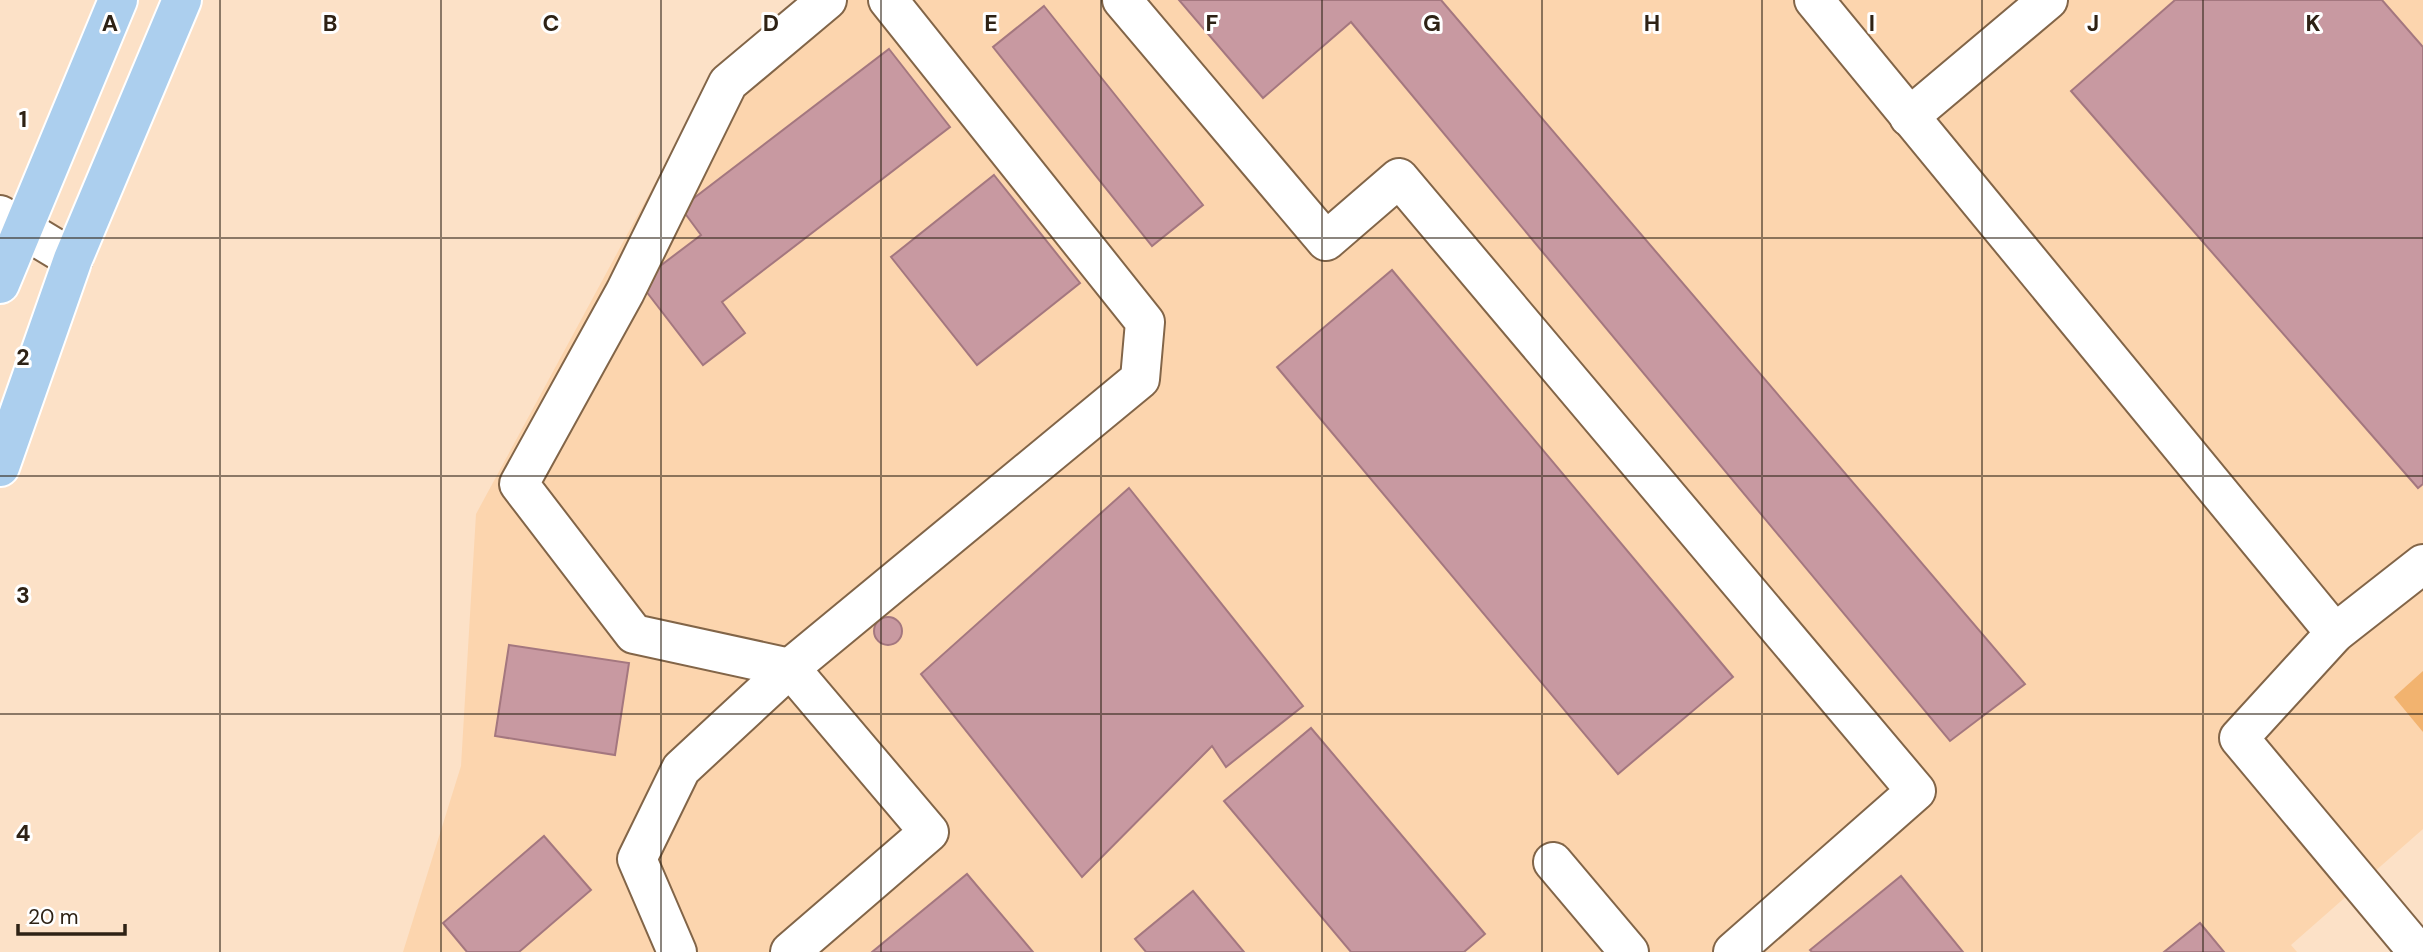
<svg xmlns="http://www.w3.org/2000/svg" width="2423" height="952" font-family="'DM Sans',sans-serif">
	<rect width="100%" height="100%" fill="#fce1c7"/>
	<polygon fill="#fcd5ae" points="803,0 2423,0 2423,829 2291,945 2297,952 403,952 461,766 476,514 708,85"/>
	<polygon fill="#f2b36f" points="2423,671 2423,732 2394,697"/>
	<g fill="#c899a1" stroke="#a4777f" stroke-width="2">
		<polygon points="1179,0 1441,0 2025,684 1950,741 1351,22 1263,98"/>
		<polygon points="2175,0 2382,0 2423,47 2423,484 2418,488 2071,91"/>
		<polygon points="1044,6 1203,205 1152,246 993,47"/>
		<polygon points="889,49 950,127 722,302 745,333 703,365 639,282 701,235 681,208"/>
		<polygon points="994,175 1080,283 977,365 891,257"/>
		<polygon points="1392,270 1733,677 1618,774 1277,367"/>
		<polygon points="1129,488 1303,706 1226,767 1212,746 1082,877 921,674"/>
		<circle cx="888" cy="631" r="14"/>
		<polygon points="509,645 629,663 615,755 495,736"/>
		<polygon points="1311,728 1485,934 1464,952 1351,952 1224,801"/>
		<polygon points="544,836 591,890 519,952 467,952 443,923"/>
		<polygon points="967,874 1033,952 872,952"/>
		<polygon points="1901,876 1963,952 1812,952 1810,950"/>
		<polygon points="1193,891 1244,952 1146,952 1135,939"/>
		<polygon points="2200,923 2224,952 2164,952"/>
	</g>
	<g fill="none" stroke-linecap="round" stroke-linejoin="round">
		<defs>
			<g id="minor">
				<polyline points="1122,0 1326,241 1399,178 1916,791 1733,952"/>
				<polyline points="1814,0 2335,633"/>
				<polyline points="1909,117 2048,0"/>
				<polyline points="0,215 73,259"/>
				<polyline points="1553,862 1629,952"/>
				<polyline points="677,952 637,859 681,769 790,668 1140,379 1145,322 888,0"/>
				<polyline points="790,952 929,832 790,668 634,634 519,484 625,292 728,83 827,0"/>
				<polyline points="2418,952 2239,738 2335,633 2423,564"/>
			</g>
			<g id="major">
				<polyline points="0,284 118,0"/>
				<polyline points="0,467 73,259 182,0"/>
			</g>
		</defs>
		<use href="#minor" stroke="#826548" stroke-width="42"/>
		<use href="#major" stroke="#fff" stroke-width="42"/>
		<use href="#minor" stroke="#fff" stroke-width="38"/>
		<use href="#major" stroke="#accfee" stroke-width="38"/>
	</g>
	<path fill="none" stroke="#2e2215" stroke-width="2" stroke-opacity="0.55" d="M220,0V952M441,0V952M661,0V952M881,0V952M1101,0V952M1322,0V952M1542,0V952M1762,0V952M1982,0V952M2203,0V952M0,238H2423M0,476H2423M0,714H2423"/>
	<g font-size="23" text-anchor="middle" font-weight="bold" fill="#2e2215" stroke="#fff" stroke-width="6" stroke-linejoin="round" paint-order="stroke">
		<text x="110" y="31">A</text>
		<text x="330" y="31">B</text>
		<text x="551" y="31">C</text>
		<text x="771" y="31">D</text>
		<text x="991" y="31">E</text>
		<text x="1212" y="31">F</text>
		<text x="1432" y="31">G</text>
		<text x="1652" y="31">H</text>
		<text x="1872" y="31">I</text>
		<text x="2093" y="31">J</text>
		<text x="2313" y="31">K</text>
		<text x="23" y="127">1</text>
		<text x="23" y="365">2</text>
		<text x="23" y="603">3</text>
		<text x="23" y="841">4</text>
	</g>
	<path d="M18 924v10h107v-10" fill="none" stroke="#2e2215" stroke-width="3.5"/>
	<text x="28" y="924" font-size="21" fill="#2e2215" stroke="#ffffff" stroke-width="5" paint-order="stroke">20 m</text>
</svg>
